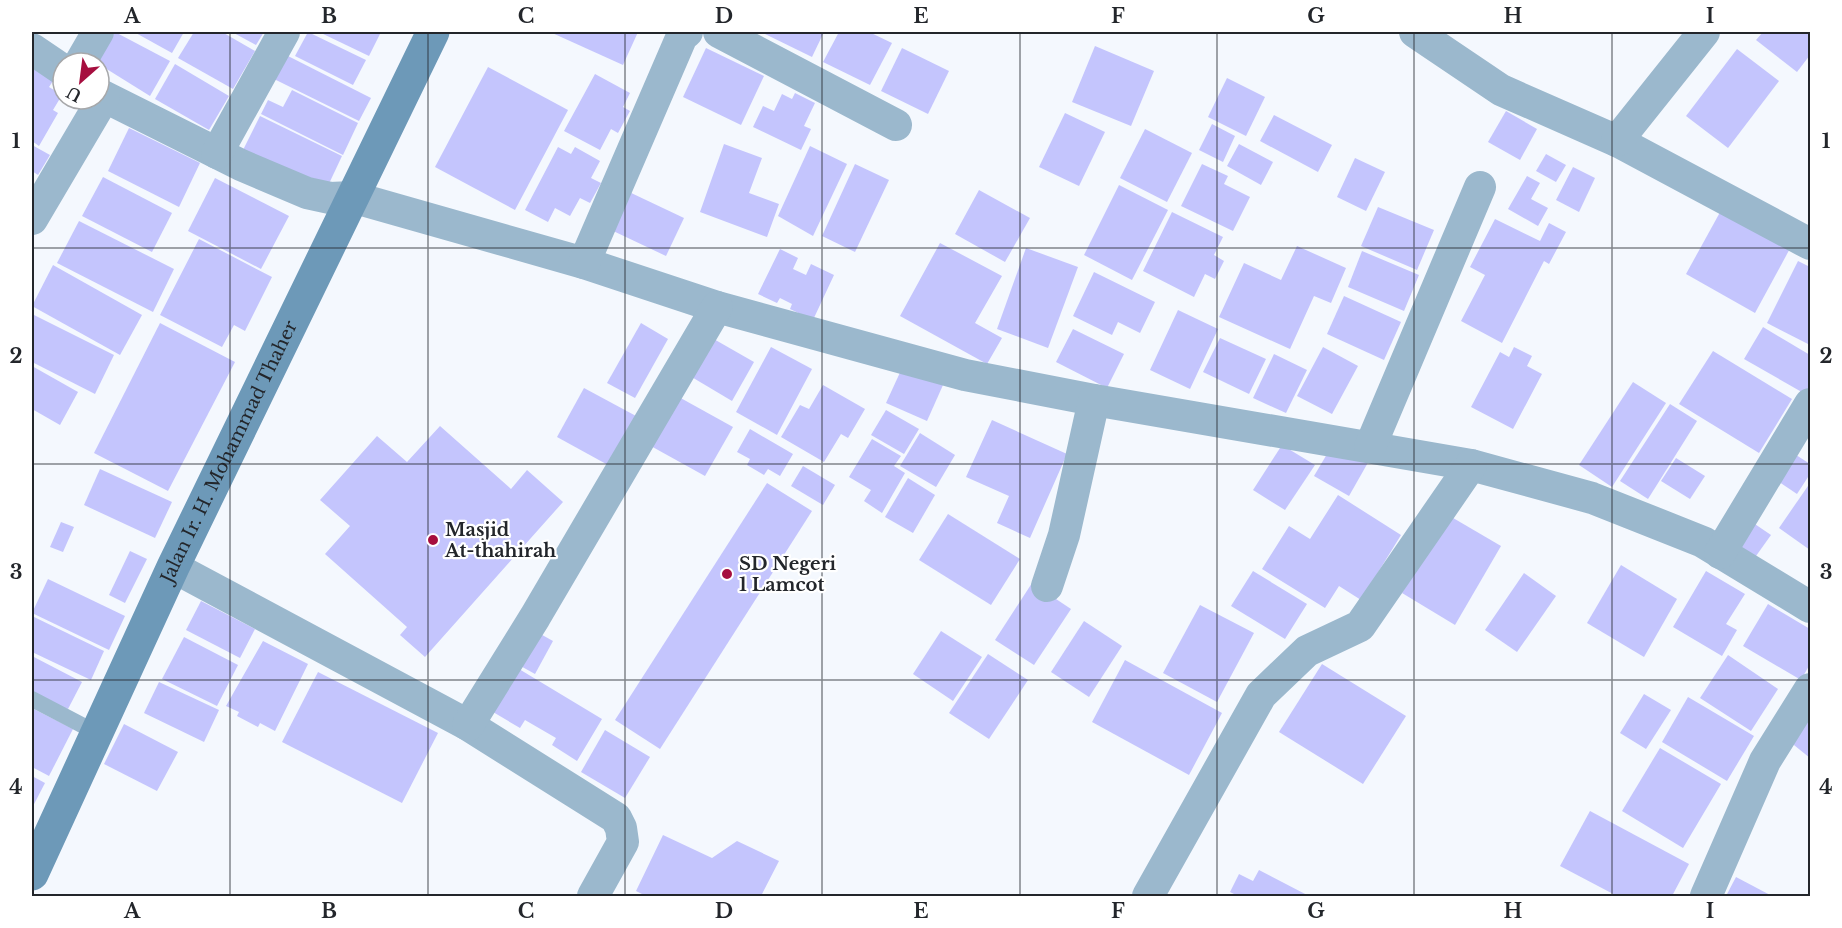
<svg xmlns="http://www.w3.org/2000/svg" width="1842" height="928" font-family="'Libre Baskerville',serif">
	<rect width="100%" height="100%" fill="#f4f8fe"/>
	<g fill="#c4c5fd">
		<polygon points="115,32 170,61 150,96 97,63"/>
		<polygon points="134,32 184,32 172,53"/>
		<polygon points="194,32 222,32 255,51 233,89 178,58"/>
		<polygon points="232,32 264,32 256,45"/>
		<polygon points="308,32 366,60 353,85 295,56"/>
		<polygon points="319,32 381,32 369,56"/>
		<polygon points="550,32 638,32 623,65"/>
		<polygon points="766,32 824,32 812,57 765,34"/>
		<polygon points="839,32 869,32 892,43 870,85 823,62"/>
		<polygon points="1763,32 1810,32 1810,55 1797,72 1756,40"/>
		<polygon points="1095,46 1154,71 1131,126 1072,102"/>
		<polygon points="706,48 764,76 741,125 683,97"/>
		<polygon points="902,48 949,71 928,114 881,91"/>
		<polygon points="1737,49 1779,81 1728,148 1686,116"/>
		<polygon points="286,55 371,98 359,121 274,79"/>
		<polygon points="175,64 229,96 209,130 155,99"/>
		<polygon points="488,67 568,110 515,210 435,167"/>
		<polygon points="32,68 53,81 49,87 62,95 53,110 58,113 39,146 32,141"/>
		<polygon points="595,74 630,93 623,107 630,111 618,133 611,129 600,150 564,131"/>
		<polygon points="1227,78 1265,97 1246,136 1208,117"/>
		<polygon points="292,90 358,123 343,155 261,114 268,100 283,107"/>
		<polygon points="795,93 815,103 804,126 811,129 801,150 753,127 763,106 774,111 782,94 792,99"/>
		<polygon points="1506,111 1537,129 1520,160 1488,142"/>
		<polygon points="1065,113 1105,132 1079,186 1039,167"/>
		<polygon points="1274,115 1332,145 1318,172 1260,141"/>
		<polygon points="260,116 342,156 326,190 243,150"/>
		<polygon points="1212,124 1235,136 1223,162 1199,150"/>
		<polygon points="129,128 200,163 179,207 108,171"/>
		<polygon points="1145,129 1192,153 1167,202 1120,178"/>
		<polygon points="724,144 762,158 749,193 779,204 767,237 700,212"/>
		<polygon points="1239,144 1273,162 1261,185 1227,166"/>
		<polygon points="32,145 50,155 38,175 32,171"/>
		<polygon points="810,146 847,164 813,236 778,216"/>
		<polygon points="558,147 571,154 575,147 600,161 591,178 601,183 590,203 580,198 570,216 555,208 548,222 525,210"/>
		<polygon points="1546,154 1566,165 1556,182 1536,171"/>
		<polygon points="1355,158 1385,172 1366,211 1337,197"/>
		<polygon points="855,164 889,180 855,252 822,236"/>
		<polygon points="1202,164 1228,176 1224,184 1250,197 1233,231 1181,206"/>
		<polygon points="1573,167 1595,178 1579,212 1556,200"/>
		<polygon points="1527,176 1540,183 1531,199 1548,208 1538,226 1508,209"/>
		<polygon points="103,177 172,213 152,252 82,216"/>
		<polygon points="215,178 289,216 261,269 188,231"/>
		<polygon points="1119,185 1168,210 1132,280 1084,255"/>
		<polygon points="979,190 1030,218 1005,262 955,234"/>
		<polygon points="627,191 684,218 666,256 609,229"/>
		<polygon points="1724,205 1793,243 1755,313 1686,274"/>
		<polygon points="1378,207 1434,230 1417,270 1361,246"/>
		<polygon points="1172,212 1223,237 1214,255 1224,261 1215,279 1205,274 1194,297 1143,271"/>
		<polygon points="1495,219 1540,241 1549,223 1566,232 1549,264 1544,261 1502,343 1461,321 1485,275 1470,267"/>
		<polygon points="79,221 174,269 153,312 57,263"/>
		<polygon points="199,239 272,277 245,331 234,325 222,347 160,315"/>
		<polygon points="940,243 1002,276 975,323 1002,338 987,364 900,316"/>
		<polygon points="1297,246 1346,268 1331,303 1314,296 1290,349 1219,317 1244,263 1281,280"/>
		<polygon points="1026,248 1078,267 1048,348 997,329"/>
		<polygon points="780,249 798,258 793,269 806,275 811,264 834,275 813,320 790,309 792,304 780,298 777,303 758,294"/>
		<polygon points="1362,251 1419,275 1404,311 1348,287"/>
		<polygon points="1798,261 1810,267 1810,345 1767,323"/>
		<polygon points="53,265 142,315 120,355 32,306"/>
		<polygon points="1094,272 1155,302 1140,333 1118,322 1112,335 1073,316"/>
		<polygon points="1344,296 1401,322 1384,360 1327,334"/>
		<polygon points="1178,310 1218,329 1190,389 1150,370"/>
		<polygon points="32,314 114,355 95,394 32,362"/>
		<polygon points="160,323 235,362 168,491 94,453"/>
		<polygon points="641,323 668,339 635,398 607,383"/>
		<polygon points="1763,327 1810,355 1810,389 1807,395 1744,359"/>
		<polygon points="1073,329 1124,354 1107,388 1056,362"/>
		<polygon points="712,338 754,362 732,401 690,376"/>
		<polygon points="1220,338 1266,359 1249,394 1203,372"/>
		<polygon points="771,347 812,369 777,435 736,412"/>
		<polygon points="1323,347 1358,366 1332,414 1297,396"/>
		<polygon points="1514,347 1532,356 1527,366 1542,374 1513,429 1471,407 1500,352 1509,357"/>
		<polygon points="1713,351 1792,399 1759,453 1679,404"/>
		<polygon points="1274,354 1307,370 1286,413 1253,398"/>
		<polygon points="32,366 78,392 60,425 32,409"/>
		<polygon points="903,366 943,385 927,421 886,403"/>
		<polygon points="1633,382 1666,403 1612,487 1579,465"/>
		<polygon points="823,385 865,409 848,438 841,434 824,462 781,437 800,405 809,409"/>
		<polygon points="584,388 636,416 608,465 557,437"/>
		<polygon points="677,396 733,427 705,476 649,445"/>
		<polygon points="1670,404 1697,421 1648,499 1620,481"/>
		<polygon points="886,410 919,429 904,454 871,435"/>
		<polygon points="992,420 1067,454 1030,538 997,523 1009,496 966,477"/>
		<polygon points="440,426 511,489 527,470 563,502 425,657 400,635 407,627 325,554 350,526 320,500 377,436 407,462"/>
		<polygon points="750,429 793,454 780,476 768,469 764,475 747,465 750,459 737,452"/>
		<polygon points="920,433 955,455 936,487 900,466"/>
		<polygon points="872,439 901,456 894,466 905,473 882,513 864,501 871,490 849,477"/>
		<polygon points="1282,445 1315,465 1285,510 1253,490"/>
		<polygon points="1330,449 1370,459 1349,496 1314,476"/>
		<polygon points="1790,451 1810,464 1810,474 1797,494 1773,478"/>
		<polygon points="1676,458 1705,476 1690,499 1661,481"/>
		<polygon points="803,466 835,485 823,505 791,486"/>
		<polygon points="100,469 172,502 155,538 84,505"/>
		<polygon points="908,478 935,495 913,533 885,517"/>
		<polygon points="767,483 812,511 660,749 615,720"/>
		<polygon points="1810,483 1810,550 1779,528"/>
		<polygon points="1338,495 1401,535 1361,600 1339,586 1325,608 1262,569 1289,526 1310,539"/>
		<polygon points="948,514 1020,559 991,605 919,560"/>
		<polygon points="1448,515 1501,546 1455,625 1402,593"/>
		<polygon points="1746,518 1771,535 1751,563 1726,546"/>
		<polygon points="61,522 74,527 63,552 50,547"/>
		<polygon points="130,551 147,559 125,603 109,595"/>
		<polygon points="1621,565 1677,599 1644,657 1587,623"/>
		<polygon points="1253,571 1307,604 1285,639 1231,606"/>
		<polygon points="1706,571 1745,594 1726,624 1737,630 1722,656 1673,627"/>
		<polygon points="1524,573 1556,596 1517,652 1485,630"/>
		<polygon points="48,579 125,616 109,650 32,613"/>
		<polygon points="1032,583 1071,609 1034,665 995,640"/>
		<polygon points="201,601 255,629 240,658 186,630"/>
		<polygon points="1768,604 1810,629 1810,664 1801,680 1743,646"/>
		<polygon points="1200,605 1254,633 1217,702 1163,673"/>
		<polygon points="32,616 104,651 91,680 32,652"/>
		<polygon points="1084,621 1122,646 1089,697 1051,672"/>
		<polygon points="535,631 553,641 535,674 517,664"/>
		<polygon points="941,631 982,657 953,701 913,674"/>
		<polygon points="184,637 238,665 217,706 162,679"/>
		<polygon points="263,641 308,664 275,731 260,723 258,727 237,716 239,712 226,706"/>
		<polygon points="988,654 1028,680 989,739 949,713"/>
		<polygon points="1728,655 1778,689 1751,731 1700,698"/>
		<polygon points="32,656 82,682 68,709 32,698"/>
		<polygon points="1125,660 1222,713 1189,775 1092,722"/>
		<polygon points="1322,664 1406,716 1363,784 1279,732"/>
		<polygon points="519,669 602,719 577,761 552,745 556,738 525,720 520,728 493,712"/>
		<polygon points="318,672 438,733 402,803 282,742"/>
		<polygon points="159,682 219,710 204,742 144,713"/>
		<polygon points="1644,694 1671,710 1646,749 1620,733"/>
		<polygon points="1688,697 1754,736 1727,781 1662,742"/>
		<polygon points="32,708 73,729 49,776 32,767"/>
		<polygon points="1810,713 1810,758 1789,741"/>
		<polygon points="124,724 178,752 157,791 104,764"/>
		<polygon points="605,730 650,757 625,798 581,772"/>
		<polygon points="1660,748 1721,784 1683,848 1622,811"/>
		<polygon points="32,776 45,783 32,808"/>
		<polygon points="1590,811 1689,864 1672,896 1617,896 1560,866"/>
		<polygon points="663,835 712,858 737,841 779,861 761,896 646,896 636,891"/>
		<polygon points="1259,870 1309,896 1238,896 1230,892 1239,874 1253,881"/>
		<polygon points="1736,877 1772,896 1726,896"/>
	</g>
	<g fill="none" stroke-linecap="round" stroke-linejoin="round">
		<polyline stroke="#9bb8cd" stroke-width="16" points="32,699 97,733"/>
		<g stroke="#9bb8cd" stroke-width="32">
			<polyline points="719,32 896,125"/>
			<polyline points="1415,32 1501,90 1617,141 1810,244"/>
			<polyline points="32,49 63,70"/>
			<polyline points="80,63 98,32"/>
			<polyline points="99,94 241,165 307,193 330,198 352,197 584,263 717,307 965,375 1094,400 1471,465 1592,498 1703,542 1810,607"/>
			<polyline points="1617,141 1704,32"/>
			<polyline points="217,153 284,32"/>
			<polyline points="32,219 104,97"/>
			<polyline points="584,263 682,36 687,32"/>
			<polyline points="1370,447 1480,187"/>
			<polyline points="1720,553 1810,404"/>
			<polyline points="173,567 468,725 616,818 621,828 623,842 593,896"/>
			<polyline points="1047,586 1064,535 1094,400"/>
			<polyline points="468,725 535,617 717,307"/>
			<polyline points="1148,896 1261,695 1307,651 1360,626 1471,465"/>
			<polyline points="1706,896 1765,761 1810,689"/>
		</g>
		<path stroke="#6d99b8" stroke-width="33" id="s1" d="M32,874L173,567L433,32"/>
	</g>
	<path fill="none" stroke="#23262b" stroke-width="1.5" stroke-opacity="0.55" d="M230,32V896M428,32V896M625,32V896M822,32V896M1020,32V896M1217,32V896M1414,32V896M1612,32V896M32,248H1810M32,464H1810M32,680H1810"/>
	<g fill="#a60e3f" stroke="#fff" stroke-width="2">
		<circle cx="433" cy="540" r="6"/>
		<circle cx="727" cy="574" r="6"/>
	</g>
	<g text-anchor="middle" stroke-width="4.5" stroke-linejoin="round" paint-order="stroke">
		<g font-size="18" fill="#23262b" stroke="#fff">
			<text dy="6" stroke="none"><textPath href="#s1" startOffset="466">Jalan Ir. H. Mohammad Thaher</textPath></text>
		</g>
		<g font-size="18" font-weight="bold" fill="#23262b" stroke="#fff" text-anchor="start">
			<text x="445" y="536">Masjid<tspan x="445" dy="21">At-thahirah</tspan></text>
			<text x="739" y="570">SD Negeri<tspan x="739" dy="21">1 Lamcot</tspan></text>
		</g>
	</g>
	<rect width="1842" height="928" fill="none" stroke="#ffffff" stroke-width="66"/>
	<g transform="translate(81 81) rotate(208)"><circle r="28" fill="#ffffff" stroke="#a7a8aa" stroke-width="1.5"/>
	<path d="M0-4.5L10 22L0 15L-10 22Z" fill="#a60e3f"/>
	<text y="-9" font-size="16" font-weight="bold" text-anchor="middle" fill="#23262b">U</text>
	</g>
	<rect x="33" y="33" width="1776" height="862" fill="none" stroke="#23262b" stroke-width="2"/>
	<g font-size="20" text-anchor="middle" font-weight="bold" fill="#23262b">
		<text x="132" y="23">A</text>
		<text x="329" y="23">B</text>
		<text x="526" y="23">C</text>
		<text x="724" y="23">D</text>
		<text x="921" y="23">E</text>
		<text x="1118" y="23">F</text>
		<text x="1316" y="23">G</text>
		<text x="1513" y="23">H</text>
		<text x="1710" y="23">I</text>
		<text x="16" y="148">1</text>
		<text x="1826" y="148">1</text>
		<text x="16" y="363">2</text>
		<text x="1826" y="363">2</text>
		<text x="16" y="579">3</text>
		<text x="1826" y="579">3</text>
		<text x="16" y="794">4</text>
		<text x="1826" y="794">4</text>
		<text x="132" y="918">A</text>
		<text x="329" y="918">B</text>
		<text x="526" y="918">C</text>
		<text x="724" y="918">D</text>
		<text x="921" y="918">E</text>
		<text x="1118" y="918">F</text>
		<text x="1316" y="918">G</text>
		<text x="1513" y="918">H</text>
		<text x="1710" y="918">I</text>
	</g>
</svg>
